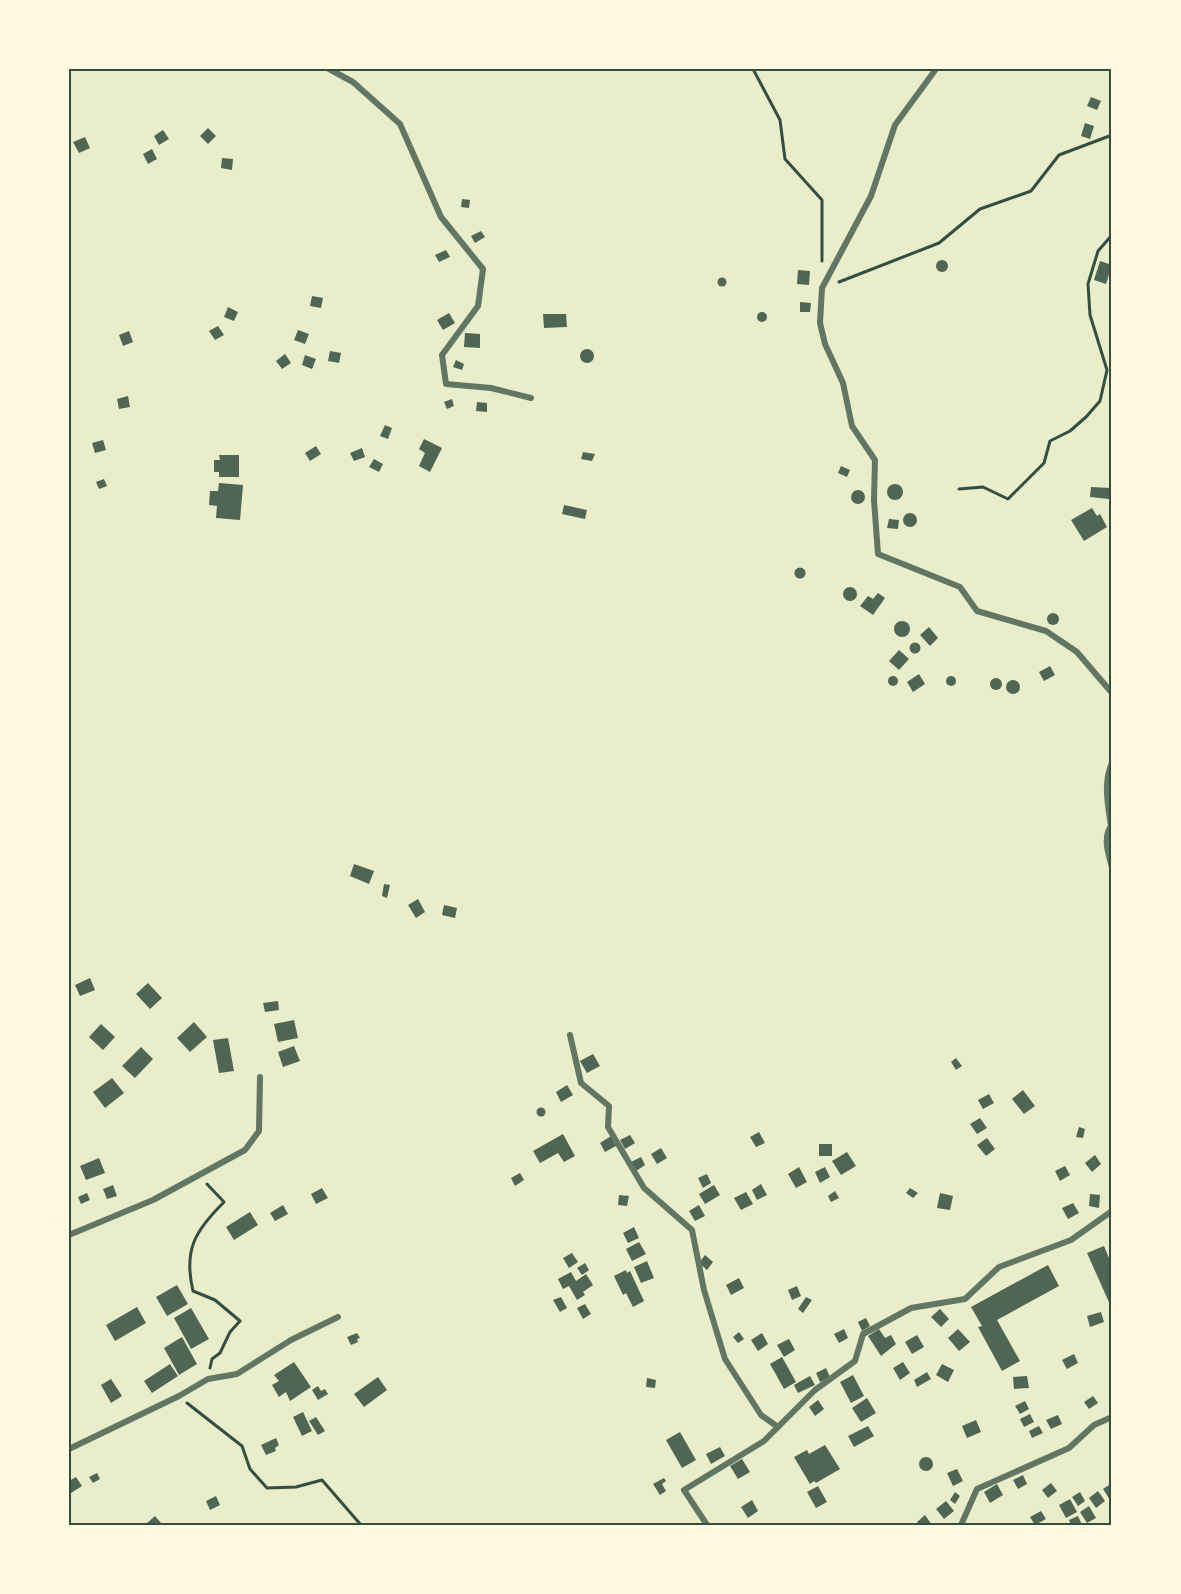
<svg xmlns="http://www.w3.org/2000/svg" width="1181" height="1594" font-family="'Varela Round',sans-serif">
	<rect width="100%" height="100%" fill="#e9edc9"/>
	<g fill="#4f6655">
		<polygon points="1091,97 1101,101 1097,110 1087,106"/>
		<polygon points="1085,123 1094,126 1090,139 1081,136"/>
		<polygon points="208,128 216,136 208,144 200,136"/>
		<polygon points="163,130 169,139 159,145 154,136"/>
		<polygon points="85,137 90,148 79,153 73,142"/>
		<polygon points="152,149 157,159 148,164 143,154"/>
		<polygon points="222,158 233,159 232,170 221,168"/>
		<polygon points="462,199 470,200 469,208 461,207"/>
		<polygon points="481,231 485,237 475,243 471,236"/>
		<polygon points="446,250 450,257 439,262 435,255"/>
		<circle cx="942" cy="266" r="6"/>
		<polygon points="1100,261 1112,265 1106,284 1094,280"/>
		<polygon points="798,270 810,271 809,285 797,284"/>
		<circle cx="722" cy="282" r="4.5"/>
		<polygon points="312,296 323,298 321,308 310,306"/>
		<polygon points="800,302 811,303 810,312 800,312"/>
		<polygon points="228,307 238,312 234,321 224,317"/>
		<circle cx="762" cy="317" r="5"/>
		<polygon points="449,313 455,323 443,330 437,320"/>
		<polygon points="543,314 566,314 567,327 544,328"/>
		<polygon points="218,326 224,335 215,340 209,331"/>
		<polygon points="298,330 309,334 305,344 294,340"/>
		<polygon points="129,331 133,342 123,346 119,335"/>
		<polygon points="465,333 480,334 480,348 464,347"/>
		<circle cx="587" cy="356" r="7"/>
		<polygon points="330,351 341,353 339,363 328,361"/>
		<polygon points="285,354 291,363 282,369 276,361"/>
		<polygon points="305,355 316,359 312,369 302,365"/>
		<polygon points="456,360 464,364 462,370 453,367"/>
		<polygon points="128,396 130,407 119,409 117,399"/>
		<polygon points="452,399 454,406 447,409 444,402"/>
		<polygon points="477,402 487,403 487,412 476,411"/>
		<polygon points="385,425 392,428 388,439 380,436"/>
		<polygon points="424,439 442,448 430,472 419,466 425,453 419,449"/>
		<polygon points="103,440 106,450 95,453 92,443"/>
		<polygon points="316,446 321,454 310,461 305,453"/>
		<polygon points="362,448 365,457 354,461 350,453"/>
		<polygon points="583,452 595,454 592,461 581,459"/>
		<polygon points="219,455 239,455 239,477 219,477 219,472 214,472 214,460 220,460"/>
		<polygon points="374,459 383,464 379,472 369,467"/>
		<polygon points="841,466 850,470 847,477 838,473"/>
		<polygon points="104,479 107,486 99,489 96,482"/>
		<polygon points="219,483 243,485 240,520 216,518 217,506 209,505 210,491 218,491"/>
		<circle cx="895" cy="492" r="8"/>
		<polygon points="1091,487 1110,488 1109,499 1090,497"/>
		<circle cx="858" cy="497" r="7"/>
		<polygon points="564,505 587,510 585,519 562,514"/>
		<polygon points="1092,508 1097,516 1100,514 1107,527 1084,541 1071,520"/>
		<circle cx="910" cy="520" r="7"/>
		<polygon points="889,519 899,520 898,529 887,528"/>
		<circle cx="800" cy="573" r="5.5"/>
		<circle cx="850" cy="594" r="7"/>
		<polygon points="878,593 885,598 873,615 860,606 868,596 873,599"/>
		<circle cx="1053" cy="619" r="6"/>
		<circle cx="902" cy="629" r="8"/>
		<polygon points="929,627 938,638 930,646 920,635"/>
		<circle cx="915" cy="648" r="5.5"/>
		<polygon points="899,650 909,659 899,670 889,661"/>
		<polygon points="1050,666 1055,675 1044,681 1039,672"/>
		<polygon points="919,674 925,684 913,692 907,682"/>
		<circle cx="951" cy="681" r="5"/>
		<circle cx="893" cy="681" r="5"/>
		<circle cx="996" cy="684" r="6"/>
		<circle cx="1013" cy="687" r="7"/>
		<polygon points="354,864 374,871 369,884 350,876"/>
		<polygon points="384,884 390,885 387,898 382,896"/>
		<polygon points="418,899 425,912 416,918 408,905"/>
		<polygon points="444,905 457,908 455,918 442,915"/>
		<polygon points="90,978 95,990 80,996 75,985"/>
		<polygon points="148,983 162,998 150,1009 136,994"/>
		<polygon points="278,1001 279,1010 265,1012 263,1003"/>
		<polygon points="294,1020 298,1038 278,1042 274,1024"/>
		<polygon points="194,1022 207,1037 190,1052 177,1038"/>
		<polygon points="101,1024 115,1037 103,1050 89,1037"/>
		<polygon points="228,1038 234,1071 219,1073 213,1040"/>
		<polygon points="294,1046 300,1061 283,1067 278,1052"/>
		<polygon points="141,1047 153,1059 135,1078 122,1066"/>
		<polygon points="593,1054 600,1066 587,1073 580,1061"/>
		<polygon points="956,1058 962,1066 956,1070 951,1062"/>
		<polygon points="112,1078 124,1093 105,1108 93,1092"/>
		<polygon points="567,1085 573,1095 561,1102 556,1092"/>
		<polygon points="1023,1090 1035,1106 1024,1114 1012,1099"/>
		<polygon points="989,1094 994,1103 983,1109 978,1100"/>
		<circle cx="541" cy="1112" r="4.5"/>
		<polygon points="980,1118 987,1128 977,1134 970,1124"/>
		<polygon points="1079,1127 1085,1129 1083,1138 1076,1137"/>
		<polygon points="759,1132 765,1143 756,1147 750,1137"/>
		<polygon points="563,1134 575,1156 564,1162 558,1153 540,1163 533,1151"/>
		<polygon points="630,1135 635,1143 625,1149 620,1140"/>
		<polygon points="611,1136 616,1146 605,1152 600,1143"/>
		<polygon points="987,1138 995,1149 986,1156 977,1145"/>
		<rect x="819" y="1144" width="13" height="12"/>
		<polygon points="661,1148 667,1158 657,1164 651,1154"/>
		<polygon points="847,1152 856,1166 841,1175 832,1161"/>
		<polygon points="1095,1155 1101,1164 1092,1172 1085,1163"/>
		<polygon points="641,1157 645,1165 636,1171 631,1162"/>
		<polygon points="99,1158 105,1173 86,1180 80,1166"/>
		<polygon points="1065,1166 1070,1175 1060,1181 1055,1171"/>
		<polygon points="799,1167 807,1182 796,1188 788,1174"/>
		<polygon points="825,1167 830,1177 820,1183 815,1172"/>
		<polygon points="520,1173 524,1180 515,1186 511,1178"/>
		<polygon points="707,1174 711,1183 703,1188 698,1178"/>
		<polygon points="761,1184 767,1195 757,1200 752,1190"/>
		<polygon points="113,1185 117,1196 107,1199 103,1189"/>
		<polygon points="714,1185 720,1195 705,1204 699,1194"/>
		<polygon points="322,1188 328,1198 316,1204 311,1194"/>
		<polygon points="910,1188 918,1193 913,1198 906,1193"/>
		<polygon points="835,1191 839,1198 831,1202 828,1196"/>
		<polygon points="746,1192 753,1204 741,1210 734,1198"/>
		<polygon points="87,1193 90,1200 81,1204 78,1197"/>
		<polygon points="940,1193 953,1196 950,1210 937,1208"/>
		<polygon points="1090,1194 1100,1195 1099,1208 1089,1206"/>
		<polygon points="619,1195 629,1196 627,1206 618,1205"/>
		<polygon points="1073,1203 1079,1213 1068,1219 1062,1208"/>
		<polygon points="283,1205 288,1214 275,1221 270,1213"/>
		<polygon points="699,1205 705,1216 695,1221 689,1211"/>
		<polygon points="250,1212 258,1225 234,1240 226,1227"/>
		<polygon points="634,1227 639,1238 628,1243 623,1233"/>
		<polygon points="639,1242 646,1254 632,1261 626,1249"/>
		<polygon points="1104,1246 1112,1265 1112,1309 1087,1253"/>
		<polygon points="572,1253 578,1262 569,1268 563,1258"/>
		<polygon points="705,1255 713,1262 707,1270 699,1263"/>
		<polygon points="647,1261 654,1278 641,1283 634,1267"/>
		<polygon points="585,1263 589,1270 582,1275 577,1268"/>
		<polygon points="1048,1265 1059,1286 997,1320 1020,1361 1002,1371 978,1327 982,1326 971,1307"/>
		<polygon points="626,1270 627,1273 630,1271 644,1301 633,1307 626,1293 623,1295 614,1276"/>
		<polygon points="571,1272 576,1281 586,1274 593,1285 583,1292 585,1295 577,1300 569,1286 563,1289 558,1279"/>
		<polygon points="739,1278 744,1288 731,1295 726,1285"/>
		<polygon points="177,1285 188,1304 167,1316 156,1297"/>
		<polygon points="797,1286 801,1296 792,1300 788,1290"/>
		<polygon points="561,1297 567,1308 560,1312 553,1300"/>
		<polygon points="806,1297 812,1300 803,1313 798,1309"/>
		<polygon points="585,1304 591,1314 583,1319 577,1308"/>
		<polygon points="137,1307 146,1323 115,1341 106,1325"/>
		<polygon points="191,1308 209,1339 191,1349 174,1318"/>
		<polygon points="940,1309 949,1319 941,1327 931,1317"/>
		<polygon points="1101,1312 1104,1322 1090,1327 1087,1316"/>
		<polygon points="866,1318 870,1326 862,1331 858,1322"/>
		<polygon points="844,1329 848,1338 839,1343 834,1334"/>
		<polygon points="879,1329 885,1338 891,1335 896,1344 881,1356 868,1336"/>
		<polygon points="958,1329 970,1342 959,1351 948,1338"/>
		<polygon points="739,1332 744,1339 738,1343 733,1337"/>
		<polygon points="357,1333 360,1338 357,1339 358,1342 351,1345 347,1337"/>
		<polygon points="762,1333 768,1344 758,1351 751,1340"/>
		<polygon points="917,1335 924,1347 912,1354 905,1342"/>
		<polygon points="182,1337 197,1364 179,1375 164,1348"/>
		<polygon points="789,1339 795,1350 784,1357 777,1345"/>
		<polygon points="1074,1354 1078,1363 1067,1369 1062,1360"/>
		<polygon points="782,1357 796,1382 784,1389 770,1364"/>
		<polygon points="294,1362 311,1387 290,1401 286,1392 279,1397 272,1385 279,1381 274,1375"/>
		<polygon points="903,1362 910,1373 900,1380 893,1368"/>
		<polygon points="170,1364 178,1376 152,1393 144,1381"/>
		<polygon points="942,1364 954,1370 948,1382 936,1375"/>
		<polygon points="826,1368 830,1377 820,1382 816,1373"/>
		<polygon points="927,1372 931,1379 917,1387 914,1380"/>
		<polygon points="853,1375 864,1396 851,1403 840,1382"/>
		<polygon points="810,1376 815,1385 798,1393 794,1385"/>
		<polygon points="1027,1376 1029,1388 1014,1389 1013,1377"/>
		<polygon points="378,1377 387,1390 364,1407 354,1394"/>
		<polygon points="647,1378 656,1380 655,1388 646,1387"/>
		<polygon points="111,1379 122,1396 111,1403 101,1385"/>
		<polygon points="318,1386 321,1391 325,1389 328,1394 318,1400 312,1390"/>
		<polygon points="1093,1396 1098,1403 1089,1409 1084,1402"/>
		<polygon points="867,1398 876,1413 861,1422 852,1408"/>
		<polygon points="818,1400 824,1409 815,1416 809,1407"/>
		<polygon points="1025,1401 1029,1409 1020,1414 1015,1406"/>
		<polygon points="303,1412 312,1431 302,1436 293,1417"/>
		<polygon points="1030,1414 1034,1422 1024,1427 1020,1419"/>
		<polygon points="1058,1415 1062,1424 1051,1429 1046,1420"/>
		<polygon points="316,1417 325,1431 318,1435 309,1421"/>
		<polygon points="976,1420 981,1432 967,1438 962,1426"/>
		<polygon points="868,1426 874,1436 854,1447 848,1436"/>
		<polygon points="1039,1426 1043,1433 1032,1438 1029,1431"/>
		<polygon points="680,1432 696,1460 682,1468 666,1440"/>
		<polygon points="276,1438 279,1445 275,1448 276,1451 266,1455 261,1445"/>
		<polygon points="825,1445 840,1469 816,1483 814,1481 810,1484 794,1457 807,1450 809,1454"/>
		<polygon points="720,1447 725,1456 711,1464 706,1454"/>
		<circle cx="926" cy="1464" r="7"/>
		<polygon points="742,1459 750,1472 738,1479 730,1466"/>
		<polygon points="957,1469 963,1481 953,1486 947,1473"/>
		<polygon points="97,1473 100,1479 93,1483 89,1477"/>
		<polygon points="1023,1475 1027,1484 1018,1489 1013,1480"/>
		<polygon points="76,1477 82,1486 71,1493 69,1481"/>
		<polygon points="664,1478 666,1481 662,1484 666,1491 660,1495 653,1484"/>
		<polygon points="1051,1483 1057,1491 1048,1498 1042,1490"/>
		<polygon points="1112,1483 1112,1499 1110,1500 1103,1489"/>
		<polygon points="997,1484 1003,1495 990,1503 984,1492"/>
		<polygon points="818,1486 827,1502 816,1508 807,1492"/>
		<polygon points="1098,1491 1105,1501 1096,1508 1089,1498"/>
		<polygon points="955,1492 960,1496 955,1504 950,1500"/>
		<polygon points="1080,1492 1085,1501 1078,1506 1072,1497"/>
		<polygon points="216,1496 220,1505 210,1510 206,1501"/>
		<polygon points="1070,1499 1077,1512 1066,1518 1059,1505"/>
		<polygon points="752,1500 758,1511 748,1518 741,1507"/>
		<polygon points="946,1501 954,1511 944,1519 936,1509"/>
		<polygon points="1089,1506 1096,1518 1087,1523 1080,1512"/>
		<polygon points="1041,1511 1046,1519 1035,1525 1030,1517"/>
		<polygon points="925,1515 932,1525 919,1525 917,1522"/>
		<polygon points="155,1516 161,1523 159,1525 148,1525 146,1524"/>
		<polygon points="1078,1516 1082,1525 1071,1525 1069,1520"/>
	</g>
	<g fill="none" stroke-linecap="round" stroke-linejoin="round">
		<g stroke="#344e41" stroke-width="3">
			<polyline points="753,69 780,120 785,159 822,200 822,261"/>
			<polyline points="839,282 939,243 980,209 1031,191 1059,155 1112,135"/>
			<polyline points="959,489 983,487 1008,499 1044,463 1050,441 1070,431 1086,417 1100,401 1107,370 1090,315 1088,284 1098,251 1112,235"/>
			<path d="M207,1184L224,1202C196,1230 183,1249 193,1291L215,1300L240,1321L230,1332L220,1353L212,1359L210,1368"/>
			<polyline points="187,1403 242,1446 250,1469 267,1488 296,1487 322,1480 361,1525"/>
		</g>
		<g stroke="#617663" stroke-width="6">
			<polyline points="329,69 353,82 400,124 441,217 483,269 478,306 442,355 446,384 491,388 531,398"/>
			<polyline points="936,69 895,125 871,196 822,288 820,323 825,344 843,383 852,426 875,460 874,500 878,554 960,587 977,611 1046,631 1077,652 1112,693"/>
			<path d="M1112,763C1103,783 1108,805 1111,826C1103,837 1108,854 1112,867"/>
			<polyline points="570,1035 581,1083 609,1106 608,1127 644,1188 692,1230 704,1290 725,1359 761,1415 778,1427"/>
			<polyline points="69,1235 153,1200 245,1150 259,1131 260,1077"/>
			<polyline points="69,1449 179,1396 208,1379 237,1374 291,1340 338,1317"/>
			<polyline points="707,1525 684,1490 764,1441 815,1390 855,1361 863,1334 911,1308 965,1299 999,1267 1071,1240 1112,1211"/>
			<polyline points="961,1525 977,1489 1069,1448 1094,1425 1112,1417"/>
		</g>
	</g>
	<rect width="1181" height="1594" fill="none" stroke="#fefae0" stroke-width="141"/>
	<rect x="70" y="70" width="1040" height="1454" fill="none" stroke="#344e41" stroke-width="2"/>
</svg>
